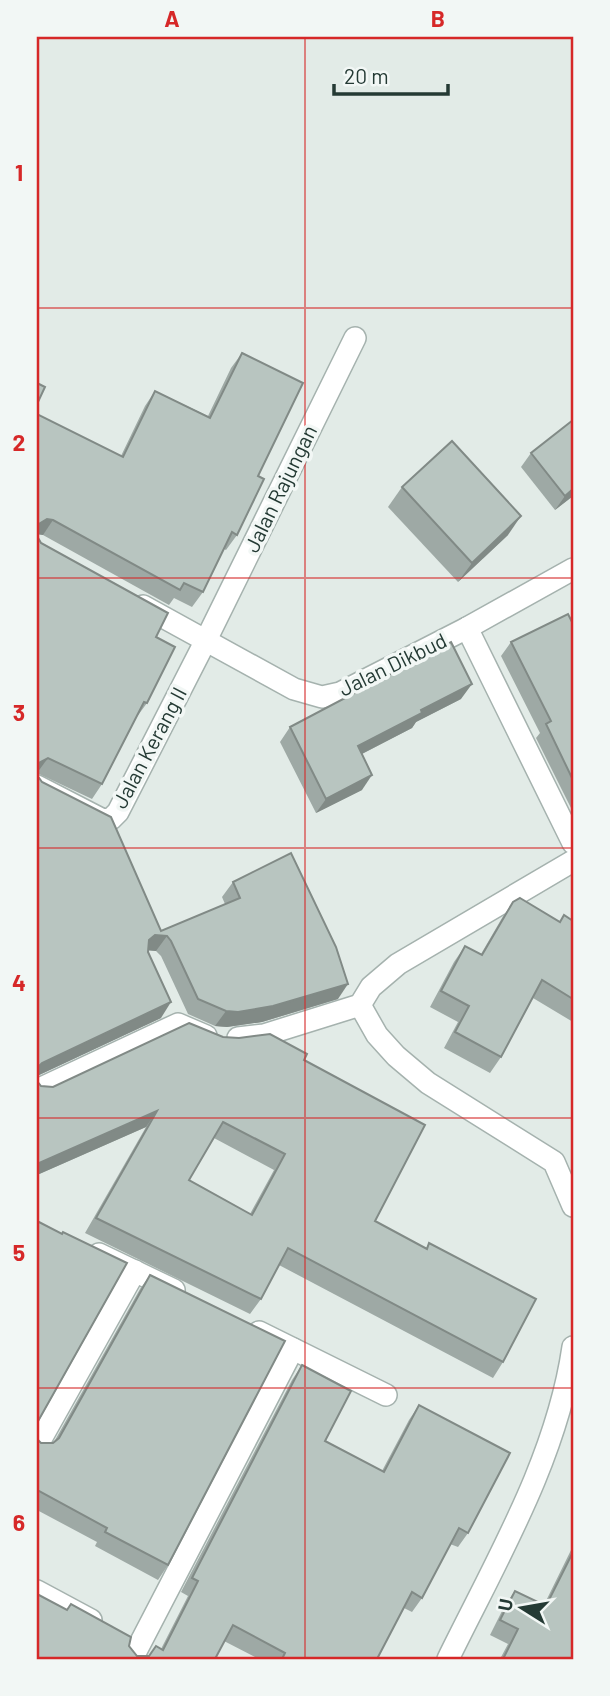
<svg xmlns="http://www.w3.org/2000/svg" width="610" height="1696" font-family="Barlow,sans-serif">
	<rect width="100%" height="100%" fill="#e2ebe7"/>
	<g fill="none" stroke-linecap="round" stroke-linejoin="round">
		<defs>
			<g id="minor">
				<polyline points="143,606 294,689 322,697 340,693 467,628 573,569"/>
				<polyline points="467,628 573,843"/>
				<polyline points="37,786 103,820 111,819 118,812 206,640 355,338"/>
				<polyline points="360,1005 377,1035 396,1056 428,1083 554,1162 573,1206"/>
				<polyline points="238,1038 264,1035 360,1005 371,987 398,964 573,861"/>
				<polyline points="37,1090 178,1024 206,1036"/>
				<polyline points="99,1254 174,1290"/>
				<polyline points="259,1332 386,1395"/>
				<polyline points="37,1446 135,1271"/>
				<polyline points="37,1591 91,1620"/>
				<polyline points="132,1659 293,1349"/>
				<path d="M448,1659C497,1559 557,1458 573,1347"/>
			</g>
		</defs>
		<use href="#minor" stroke="#a5b2ae" stroke-width="24"/>
		<use href="#minor" stroke="#fff" stroke-width="21"/>
	</g>
	<g fill="#9ea9a5" fill-rule="evenodd">
		<polygon points="242,353 258,476 237,535 226,550 224,549 203,592 192,607 174,598 169,605 43,535 37,534 121,456 145,406 155,391 208,416 231,368"/>
		<polygon points="531,453 573,496 555,510 521,467"/>
		<polygon points="402,487 508,535 458,582 388,507"/>
		<polygon points="41,543 156,637 147,703 136,718 102,784 92,799 37,773"/>
		<polygon points="573,624 573,807 571,808 536,738 540,733 501,656 511,642"/>
		<polygon points="461,699 416,722 412,728 362,754 362,790 316,813 280,742 290,727"/>
		<polygon points="37,775 161,931 225,904 222,897 233,882 338,999 262,1022 227,1027 215,1026 188,1014 161,956 156,951 148,950 161,1018 37,1076"/>
		<polygon points="513,902 560,922 564,915 573,921 573,1022 533,998 501,1057 490,1073 444,1048 458,1022 430,1007 454,962 465,946 481,954 502,918"/>
		<path d="M223,1037L304,1060L375,1221L426,1248L429,1243L503,1362L493,1378L279,1265L261,1299L250,1314L85,1233L146,1127L37,1175V1081L41,1086L53,1087ZM214,1138L274,1170L250,1214L189,1180Z"/>
		<polygon points="150,1275 168,1565 158,1580 95,1546 97,1542 37,1510 37,1439 41,1443 54,1442 140,1289"/>
		<polygon points="302,1365 325,1441 382,1471 409,1420 419,1405 468,1533 458,1547 450,1544 422,1598 412,1612 404,1608 377,1659 259,1659 224,1641 215,1659 37,1659 71,1604 129,1646 137,1656 149,1656 161,1649 188,1596 181,1592 292,1380"/>
		<polygon points="573,1546 573,1659 500,1659 508,1644 490,1635 505,1605 515,1591 544,1605"/>
	</g>
	<g fill="#818a86">
		<polygon points="573,489 573,496 555,510 565,496"/>
		<polygon points="521,516 508,535 458,582 472,563"/>
		<polygon points="47,519 53,520 43,535 37,534 37,525"/>
		<polygon points="472,684 461,699 416,722 412,728 348,761 358,746 421,710"/>
		<polygon points="48,758 37,773 37,764"/>
		<polygon points="372,775 362,790 316,813 326,799"/>
		<polygon points="155,935 167,936 156,951 144,950 149,940"/>
		<polygon points="348,984 338,999 262,1022 227,1027 215,1026 226,1011"/>
		<polygon points="171,1002 161,1018 37,1076 37,1068 42,1063"/>
		<polygon points="157,1111 146,1127 37,1175 37,1164"/>
	</g>
	<g fill="#b8c5c0" stroke="#818a86" stroke-width="2" fill-rule="evenodd">
		<polygon points="242,353 303,383 258,476 264,479 237,535 232,532 203,592 184,583 180,590 53,520 47,519 37,525 37,414 123,457 155,391 210,418"/>
		<polygon points="37,383 45,387 37,404"/>
		<polygon points="573,420 573,489 565,496 531,453"/>
		<polygon points="452,441 521,516 472,563 402,487"/>
		<polygon points="37,536 41,543 168,613 156,637 175,647 147,703 144,702 102,784 48,758 37,764"/>
		<polygon points="568,614 573,624 573,780 546,724 551,721 511,642"/>
		<polygon points="451,642 472,684 421,710 422,713 358,746 372,775 326,799 290,727"/>
		<polygon points="37,775 42,782 111,817 161,931 240,898 233,882 291,853 336,947 348,984 273,1006 238,1012 226,1011 198,999 171,941 167,936 155,935 149,940 148,952 171,1002 42,1063 37,1068"/>
		<polygon points="520,898 560,922 564,915 573,921 573,999 542,980 501,1057 455,1032 469,1006 441,991 465,946 482,955 513,902"/>
		<path d="M189,1023L223,1037L239,1038L270,1034L307,1054L304,1060L425,1125L375,1221L427,1249L429,1243L536,1299L503,1362L288,1248L261,1299L96,1218L157,1111L37,1164V1081L41,1086L53,1087ZM223,1122L285,1154L252,1215L189,1180Z"/>
		<polygon points="37,1221 62,1234 63,1232 127,1263 37,1423"/>
		<polygon points="150,1275 285,1341 168,1565 105,1532 107,1528 37,1490 37,1439 41,1443 53,1443 59,1438"/>
		<polygon points="302,1365 351,1391 325,1441 384,1472 419,1405 510,1453 468,1533 459,1528 422,1598 412,1592 377,1659 282,1659 285,1653 233,1625 215,1659 37,1659 37,1594 67,1610 71,1604 131,1637 129,1646 137,1656 149,1656 156,1646 163,1650 198,1581 192,1578"/>
		<polygon points="573,1552 573,1659 503,1659 518,1629 500,1620 515,1591 546,1606"/>
	</g>
	<path fill="none" stroke="#d62828" stroke-width="2" stroke-opacity="0.55" d="M305,37V1659M37,308H573M37,578H573M37,848H573M37,1118H573M37,1388H573"/>
	<g text-anchor="middle" stroke-width="7" stroke-linejoin="round" paint-order="stroke">
		<g font-size="21" fill="#243a34" stroke="#f2f7f5">
			<text transform="translate(281 489) rotate(-64)" y="7">Jalan Rajungan</text>
			<text transform="translate(393 665) rotate(-26)" y="7">Jalan Dikbud</text>
			<text transform="translate(150 748) rotate(-62)" y="7">Jalan Kerang II</text>
		</g>
	</g>
	<rect width="610" height="1696" fill="none" stroke="#f2f7f5" stroke-width="77"/>
	<g transform="translate(522 1608) rotate(281)" stroke="#f2f7f5" stroke-width="5" paint-order="stroke">
	<path d="M0-5L12 26L0 18L-12 26Z" fill="#243a34"/>
	<text y="-10" font-size="19" font-weight="bold" text-anchor="middle" fill="#243a34">U</text>
	</g>
	<path d="M334 84v10h114v-10" fill="none" stroke="#243a34" stroke-width="3.5"/>
	<text x="344" y="84" font-size="21" fill="#243a34" stroke="#f2f7f5" stroke-width="5" paint-order="stroke">20 m</text>
	<rect x="38" y="38" width="534" height="1620" fill="none" stroke="#d62828" stroke-width="2.5"/>
	<g font-size="23" text-anchor="middle" font-weight="bold" fill="#d62828">
		<text x="172" y="27">A</text>
		<text x="438" y="27">B</text>
		<text x="19" y="181">1</text>
		<text x="19" y="451">2</text>
		<text x="19" y="721">3</text>
		<text x="19" y="991">4</text>
		<text x="19" y="1261">5</text>
		<text x="19" y="1531">6</text>
	</g>
</svg>
